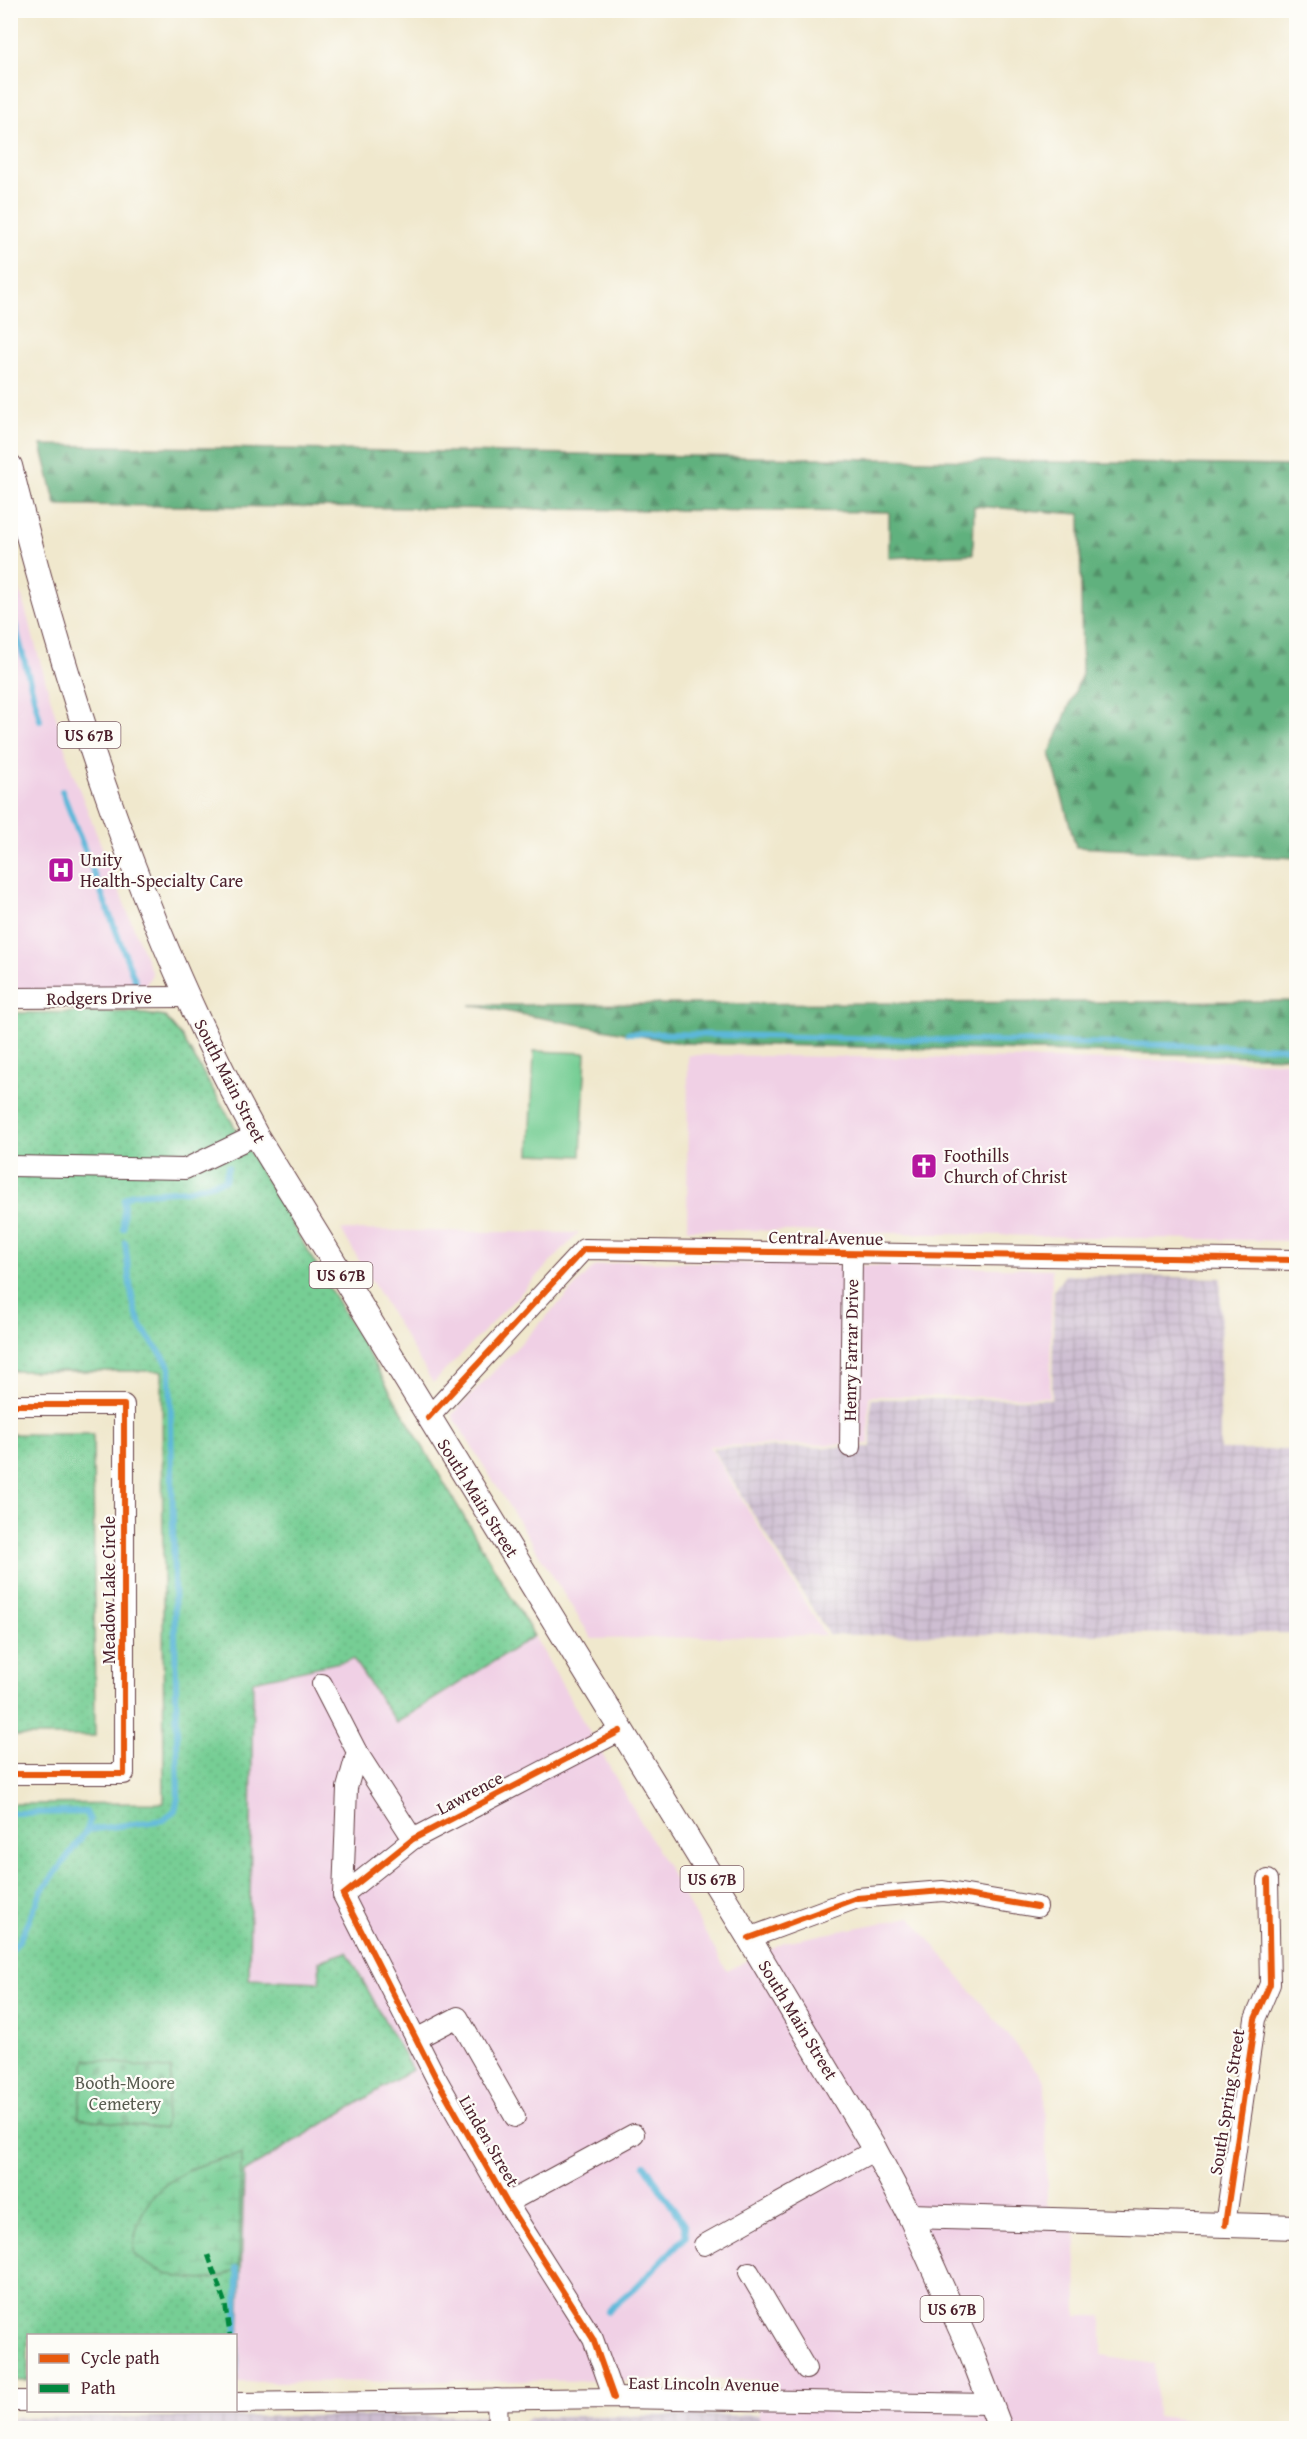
<svg xmlns="http://www.w3.org/2000/svg" width="1307" height="2439" font-family="'Gentium Book Plus',serif">
	<defs>
		<pattern id="industrial-grid" width="8" height="8" patternUnits="userSpaceOnUse" patternTransform="scale(1.5)"><rect width="8" height="8" fill="#cebed2"/><path d="M0 4h8M4 0v8" fill="none" stroke="#b2a3b4"/></pattern>
		<pattern id="green-dots" width="8" height="8" patternUnits="userSpaceOnUse" patternTransform="scale(1.5)"><rect width="8" height="8" fill="#76ce94"/><path d="M2 2h.1M6 6h.1" fill="none" stroke="#68b080" stroke-width="1.8" stroke-linecap="round"/></pattern>
		<pattern id="forest-firs" width="22" height="20" patternUnits="userSpaceOnUse" patternTransform="scale(1.5)"><rect width="22" height="20" fill="#60b17e"/><path d="M5 1l3.5 6h-7zM16 11l3.5 6h-7z" fill="#518f67"/></pattern>
		<pattern id="wetland-marsh" width="20" height="14" patternUnits="userSpaceOnUse" patternTransform="scale(1.5)"><rect width="20" height="14" fill="#76ce94"/><path d="M1 5h8M5 5V1M11 12h8M15 12V8" fill="none" stroke="#68b080"/></pattern>
		<pattern id="cemetery-stones" width="16" height="16" patternUnits="userSpaceOnUse" patternTransform="scale(1.5)"><rect width="16" height="16" fill="#76ce94"/><path d="M2 7V4a2 2 0 0 1 4 0v3zM10 15v-3a2 2 0 0 1 4 0v3z" fill="#68b080"/></pattern>
	</defs>
	<rect width="100%" height="100%" fill="#fdfcf7"/>
	<filter id="ink" filterUnits="userSpaceOnUse"><feTurbulence type="fractalNoise" baseFrequency=".0167" numOctaves="2"/><feDisplacementMap in="SourceGraphic" scale="12" xChannelSelector="R" yChannelSelector="G"/><feConvolveMatrix kernelMatrix="1 2 1 2 8 2 1 2 1" color-interpolation-filters="sRGB"/></filter>
	<filter id="wash" filterUnits="userSpaceOnUse"><feTurbulence type="fractalNoise" baseFrequency=".008" numOctaves="4" result="noise"/><feDisplacementMap in="SourceGraphic" scale="24" xChannelSelector="R" yChannelSelector="G"/><feGaussianBlur stdDeviation="1.35" result="paint"/><feColorMatrix in="noise" values="0 0 0 0 0 0 0 0 0 0 0 0 0 0 0 0 0 1.4 0 .05"/><feComposite in="paint" operator="in"/></filter>
	<g filter="url(#wash)">
		<rect width="100%" height="100%" fill="#f0e8cd"/>
		<g fill="#f0d0e5">
			<polygon points="10,556 70,766 152,974 144,988 11,991"/>
			<polygon points="688,1055 1296,1062 1296,1241 687,1229"/>
			<polygon points="341,1230 579,1233 433,1383"/>
			<polygon points="626,1261 1052,1269 1050,1397 869,1396 869,1444 709,1446 825,1635 592,1639 452,1415 594,1267"/>
			<polygon points="534,1636 727,1971 784,1942 911,1917 1045,2081 1047,2205 1076,2229 1077,2316 1102,2316 1102,2355 1155,2364 1157,2416 1223,2424 1223,2428 759,2428 758,2380 238,2382 244,2172 412,2069 321,1982 249,1979 253,1681 354,1659 397,1722"/>
		</g>
		<g fill="url(#industrial-grid)">
			<polygon points="1065,1275 1221,1278 1220,1450 1296,1450 1296,1633 829,1635 712,1448 871,1447 871,1399 1052,1399 1054,1290"/>
			<polygon points="486,2415 486,2428 10,2428 11,2418"/>
			<polygon points="759,2415 759,2428 516,2428 529,2418 541,2416"/>
		</g>
		<g fill="url(#green-dots)" stroke="#607660" stroke-width="1.5">
			<polygon points="131,1012 165,1017 182,1037 534,1636 396,1723 353,1659 253,1681 249,1979 320,1982 319,1961 347,1952 412,2070 244,2172 238,2382 236,2382 236,2336 28,2336 28,2381 11,2381 11,1804 164,1803 162,1371 11,1371 10,1013"/>
			<polygon points="10,1434 93,1434 95,1736 11,1736"/>
		</g>
		<g fill="url(#forest-firs)" stroke="#556854" stroke-width="1.5">
			<polygon points="41,445 1296,466 1296,858 1076,847 1050,753 1082,674 1080,514 974,506 973,554 889,558 889,512 56,505"/>
			<polygon points="1296,1001 1296,1057 680,1043 470,1005"/>
		</g>
		<path fill="url(#wetland-marsh)" stroke="#607660" stroke-width="1.5" d="M241,2154L239,2265C215,2293 156,2276 134,2254C133,2189 186,2165 241,2154Z"/>
		<polygon fill="url(#cemetery-stones)" stroke="#607660" stroke-width="1.5" points="86,2059 172,2070 164,2129 78,2118"/>
		<polygon fill="#76ce94" stroke="#607660" stroke-width="1.5" points="534,1051 586,1053 581,1156 530,1154"/>
		<g fill="none" stroke-linecap="round" stroke-linejoin="round">
			<g stroke="#5bb7d9" stroke-width="6">
				<polyline points="10,606 40,720"/>
				<polyline points="62,791 136,983"/>
				<polyline points="628,1033 1296,1048"/>
				<polyline points="123,1228 124,1199 132,1194 187,1190 225,1180 228,1167"/>
				<polyline points="10,1813 86,1812 90,1820 87,1830 42,1891 20,1939 10,1952"/>
				<path d="M87,1830L164,1820L175,1810L178,1797L170,1367C162,1353 151,1342 143,1329C129,1304 129,1269 125,1242"/>
				<polyline points="608,2311 635,2288 686,2236 684,2225 645,2165"/>
				<polyline points="236,2373 238,2275 236,2268"/>
			</g>
		</g>
	</g>
	<g filter="url(#ink)">
		<g fill="none" stroke-linecap="round" stroke-linejoin="round">
			<defs>
				<g id="minor">
					<polyline points="10,998 188,997"/>
					<polyline points="10,1166 185,1169 256,1135"/>
					<polyline points="10,1405 124,1405 124,1774 10,1774"/>
					<polyline points="428,1418 584,1249 1296,1260"/>
					<polyline points="850,1447 852,1253"/>
					<polyline points="322,1684 357,1752 413,1839"/>
					<polyline points="357,1752 347,1788 343,1895 436,2078 507,2203 593,2339 614,2398"/>
					<polyline points="343,1895 413,1839 620,1731"/>
					<polyline points="749,1938 857,1898 943,1891 1037,1907"/>
					<polyline points="416,2039 458,2017 515,2117"/>
					<polyline points="507,2203 634,2134"/>
					<polyline points="1225,2225 1255,2019 1270,1984 1268,1880"/>
					<polyline points="704,2245 875,2150"/>
					<polyline points="749,2272 806,2369"/>
					<polyline points="497,2399 498,2428"/>
					<polyline points="10,2401 28,2401"/>
					<polyline points="236,2403 614,2398 991,2404"/>
				</g>
				<g id="major">
					<path d="M10,466C67,694 143,928 256,1135L749,1938L875,2150L910,2216L971,2352L1000,2428"/>
					<polyline points="910,2216 1296,2227"/>
				</g>
			</defs>
			<use href="#minor" stroke="#633d43" stroke-width="22"/>
			<use href="#major" stroke="#633d43" stroke-width="26"/>
			<use href="#minor" stroke="#fff" stroke-width="20"/>
			<use href="#major" stroke="#fff" stroke-width="24"/>
			<polyline stroke="#00873e" stroke-width="4.5" stroke-dasharray="9 4.5" stroke-linecap="butt" points="208,2255 225,2303 230,2336"/>
			<defs>
				<g id="cycleway">
					<polyline points="10,1405 124,1405 124,1774 10,1774"/>
					<polyline points="428,1418 584,1249 1296,1260"/>
					<polyline points="749,1938 857,1898 943,1891 1037,1907"/>
					<polyline points="1225,2225 1255,2019 1270,1984 1268,1880"/>
					<polyline points="614,2398 593,2339 507,2203 436,2078 343,1895 413,1839 620,1731"/>
				</g>
			</defs>
			<use href="#cycleway" stroke="#fdfcf7" stroke-width="10"/>
			<use href="#cycleway" stroke="#e8590c" stroke-width="6"/>
		</g>
	</g>
	<defs>
		<symbol id="hospital-square" viewBox="-11 -11 22 22"><rect x="-9" y="-9" width="18" height="18" rx="4" fill="#b5179e" stroke="#fdfcf7"/><path d="M-5-5h3v3.5h4V-5h3V5h-3V1.5h-4V5h-3Z" fill="#fff"/></symbol>
		<symbol id="church-square" viewBox="-11 -11 22 22"><rect x="-9" y="-9" width="18" height="18" rx="4" fill="#b5179e" stroke="#fdfcf7"/><path d="M-1.2-6h2.4v3.5h3.3v2.4h-3.3V6h-2.4V-.1h-3.3v-2.4h3.3Z" fill="#fff"/></symbol>
	</defs>
	<g fill-rule="evenodd">
		<use href="#hospital-square" x="46" y="855" width="30" height="30"/>
		<use href="#church-square" x="909" y="1151" width="30" height="30"/>
	</g>
	<g text-anchor="middle" stroke-width="4.5" stroke-linejoin="round" paint-order="stroke">
		<g fill="#fdfcf7" stroke="#806168" stroke-width="1.5">
			<rect x="57.5" y="722" width="63" height="26" rx="4.5"/>
			<rect x="309.5" y="1262" width="63" height="26" rx="4.5"/>
			<rect x="680.5" y="1866" width="63" height="26" rx="4.5"/>
			<rect x="920.5" y="2296" width="63" height="26" rx="4.5"/>
		</g>
		<g font-size="16" font-weight="bold" fill="#4a1f2b">
			<text x="89" y="741">US 67B</text>
			<text x="341" y="1281">US 67B</text>
			<text x="712" y="1885">US 67B</text>
			<text x="952" y="2315">US 67B</text>
		</g>
		<g font-size="18" fill="#4a1f2b" stroke="#fdfcf7" text-anchor="start">
			<text x="80" y="866">Unity<tspan x="80" dy="21">Health-Specialty Care</tspan></text>
			<text x="944" y="1162">Foothills<tspan x="944" dy="21">Church of Christ</tspan></text>
		</g>
		<g font-size="18" fill="#4a1f2b" stroke="#fdfcf7">
			<text transform="translate(99 998) rotate(-1)" y="6">Rodgers Drive</text>
			<text transform="translate(230 1081) rotate(63)" y="6">South Main Street</text>
			<text transform="translate(826 1238) rotate(1)" y="6">Central Avenue</text>
			<text transform="translate(851 1350) rotate(-89)" y="6">Henry Farrar Drive</text>
			<text transform="translate(478 1498) rotate(58)" y="6">South Main Street</text>
			<text transform="translate(109 1590) rotate(-90)" y="6">Meadow Lake Circle</text>
			<text transform="translate(470 1793) rotate(-28)" y="6">Lawrence</text>
			<text transform="translate(798 2020) rotate(59)" y="6">South Main Street</text>
			<text transform="translate(1227 2102) rotate(-81)" y="6">South Spring Street</text>
			<text transform="translate(489 2141) rotate(60)" y="6">Linden Street</text>
			<text transform="translate(704 2384) rotate(1)" y="6">East Lincoln Avenue</text>
		</g>
		<g font-size="18" fill="#595c50" stroke="#fdfcf7">
			<text x="125" y="2089">Booth-Moore<tspan x="125" dy="21">Cemetery</tspan></text>
		</g>
	</g>
	<rect width="1307" height="2439" fill="none" stroke="#fdfcf7" stroke-width="36"/>
	<rect x="27" y="2334" width="210" height="78" fill="#fdfcf7" stroke="#b5a4a5" stroke-width="1.5"/>
	<rect x="39" y="2354" width="30" height="9" fill="#e8590c" stroke="#b5a4a5" stroke-width="1.5"/>
	<text x="81" y="2364" font-size="18" fill="#4a1f2b">Cycle path</text>
	<rect x="39" y="2384" width="30" height="9" fill="#00873e" stroke="#b5a4a5" stroke-width="1.5"/>
	<text x="81" y="2394" font-size="18" fill="#4a1f2b">Path</text>
</svg>
